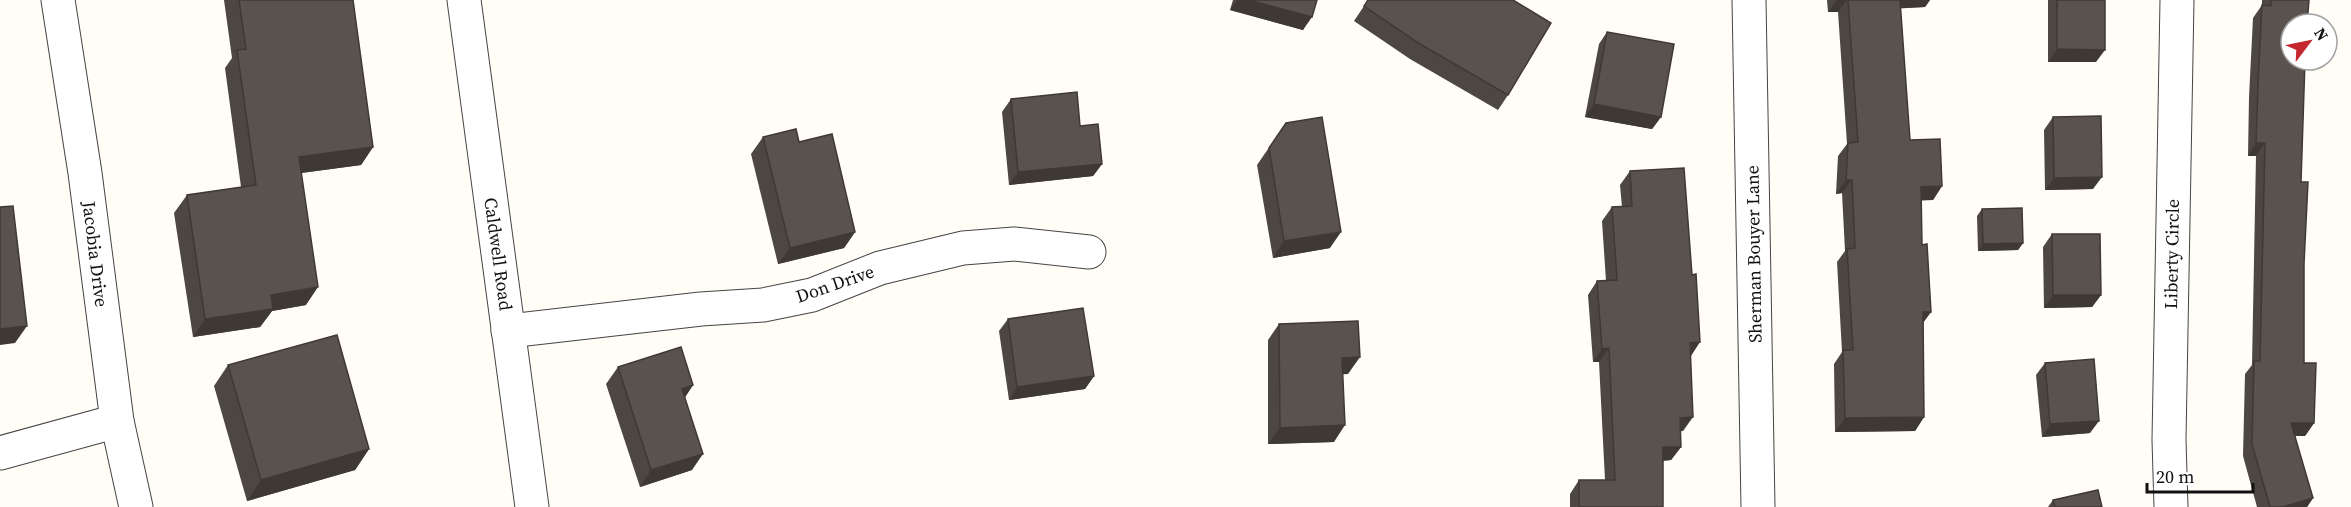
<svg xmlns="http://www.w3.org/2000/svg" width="2351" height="507" font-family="'Source Serif 4',serif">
	<rect width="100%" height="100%" fill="#fffdf5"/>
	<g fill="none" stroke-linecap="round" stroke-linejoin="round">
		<defs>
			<g id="street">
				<polyline points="58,0 85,173 117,421 136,507"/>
				<polyline points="464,0 532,507"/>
				<polyline points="1749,0 1758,507"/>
				<polyline points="508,331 701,309 763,305 812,295 880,268 963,248 1014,244 1089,252"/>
				<polyline points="0,453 117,421"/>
				<polyline points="2171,507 2169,440 2177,0"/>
			</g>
		</defs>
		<use href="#street" stroke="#444" stroke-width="35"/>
		<use href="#street" stroke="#fff" stroke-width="33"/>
	</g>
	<g fill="#4d4742">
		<polygon points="224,0 353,0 373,147 361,165 301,173 306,305 272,311 260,327 193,337 174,213 187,195 241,187 225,68 232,58"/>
		<polygon points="1233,0 1317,0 1303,30 1230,10"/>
		<polygon points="1368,0 1508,95 1498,110 1410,59 1354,21"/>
		<polygon points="1827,0 1930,0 1925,7 1900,8 1910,140 1942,186 1933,200 1921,200 1922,245 1931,312 1923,323 1924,417 1915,431 1835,432 1834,364 1842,352 1837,262 1845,251 1842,193 1836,194 1838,156 1847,144 1838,12 1828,12"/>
		<polygon points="2048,0 2105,0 2096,62 2048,62"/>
		<polygon points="2262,0 2309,0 2291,24 2301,182 2304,264 2304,363 2314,423 2305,436 2295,436 2313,498 2307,507 2257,507 2243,456 2245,374 2252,365 2256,156 2248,156 2249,97 2253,18 2262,5"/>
		<polygon points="1607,32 1661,117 1652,129 1585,117 1599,44"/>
		<polygon points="1011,99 1080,126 1102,164 1093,176 1009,185 1002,112"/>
		<polygon points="2053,117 2093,189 2045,190 2044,130"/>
		<polygon points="1286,123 1330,248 1273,258 1257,165"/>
		<polygon points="763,137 799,142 855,232 844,248 778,264 751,154"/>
		<polygon points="1630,171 1690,356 1683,431 1681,431 1681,447 1671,460 1663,461 1663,507 1570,507 1570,494 1579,480 1605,480 1599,362 1593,362 1588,295 1597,281 1606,281 1602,221 1612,207 1622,207 1620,185"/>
		<polygon points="1982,209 2023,243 2018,250 1978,251 1977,216"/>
		<polygon points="2052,234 2101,295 2092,307 2044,308 2043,247"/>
		<polygon points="1008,319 1094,376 1085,389 1009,400 999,331"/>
		<polygon points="1279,324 1348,374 1343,374 1334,442 1268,444 1268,340"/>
		<polygon points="2045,363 2090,433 2042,437 2036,375"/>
		<polygon points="228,365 369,449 355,470 247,501 214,386"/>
		<polygon points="618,367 693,385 685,397 692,470 640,487 606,384"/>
		<polygon points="2053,500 2102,507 2048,507"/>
	</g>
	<g fill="#3f3936">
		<polygon points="1237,0 1249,0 1312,17 1303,30 1230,10"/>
		<polygon points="1837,0 1847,0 1838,12 1828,12"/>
		<polygon points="1896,0 1930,0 1925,7 1890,9"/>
		<polygon points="2057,49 2105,50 2096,62 2048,62"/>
		<polygon points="1594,104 1661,117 1652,129 1585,117"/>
		<polygon points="2256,143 2265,143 2256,156 2248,156"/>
		<polygon points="373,147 361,165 286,175 299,157"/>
		<polygon points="1102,164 1093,176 1009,185 1018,172"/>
		<polygon points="2102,177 2093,189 2045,190 2054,178"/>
		<polygon points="1846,180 1852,180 1842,193 1836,194"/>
		<polygon points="1942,186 1933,200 1911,201 1921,187"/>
		<polygon points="855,232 844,248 778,264 790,248"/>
		<polygon points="1341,232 1330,248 1273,258 1284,241"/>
		<polygon points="2023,243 2018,250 1978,251 1983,244"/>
		<polygon points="318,287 306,305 272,311 260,327 193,337 205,319 271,295"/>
		<polygon points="2053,295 2101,295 2092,307 2044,308"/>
		<polygon points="1923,312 1931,312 1921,325"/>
		<polygon points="27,326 15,343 0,345 0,329"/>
		<polygon points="1700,342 1691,356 1690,343"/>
		<polygon points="1609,348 1599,362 1593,362 1602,349"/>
		<polygon points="1360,357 1348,374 1331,375 1342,358"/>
		<polygon points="1094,376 1085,389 1009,400 1017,387"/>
		<polygon points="693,385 682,402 682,389"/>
		<polygon points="1693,417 1683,431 1670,432 1680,418"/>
		<polygon points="1924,417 1915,431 1835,432 1845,418"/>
		<polygon points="2099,421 2090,433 2042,437 2050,424"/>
		<polygon points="2291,423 2314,423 2305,436 2282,435"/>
		<polygon points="1345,425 1334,442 1268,444 1280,428"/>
		<polygon points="1663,447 1681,447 1671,460 1653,461"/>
		<polygon points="369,449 355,470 247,501 261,480"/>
		<polygon points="703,454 692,470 640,487 651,470"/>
		<polygon points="2313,498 2307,507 2283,507"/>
	</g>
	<g fill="#5a524d" stroke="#3f3936" stroke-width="1.5">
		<polygon points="239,0 353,0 373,147 299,157 318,287 271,295 273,309 205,319 187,195 256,185 237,50 246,49"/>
		<polygon points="1249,0 1317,0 1312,17"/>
		<polygon points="1368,0 1513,0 1551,23 1508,95 1420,44 1364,6"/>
		<polygon points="1848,0 1900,0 1910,140 1940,139 1942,186 1921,187 1922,245 1927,244 1931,312 1923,312 1924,417 1845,418 1843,350 1853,350 1847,249 1855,248 1852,180 1846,180 1848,143 1858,142"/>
		<polygon points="2057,0 2105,0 2105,50 2057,49"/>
		<polygon points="2271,0 2309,0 2307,24 2291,24 2291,60 2305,60 2301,182 2308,182 2304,264 2304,363 2316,363 2314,423 2291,423 2313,498 2283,507 2270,507 2252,444 2254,361 2260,361 2265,143 2256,143 2258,84 2262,5 2271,6"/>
		<polygon points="1607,32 1674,44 1661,117 1594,104"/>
		<polygon points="1077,92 1080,126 1098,124 1102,164 1018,172 1011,99"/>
		<polygon points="2101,116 2102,177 2054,178 2053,117"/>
		<polygon points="1322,117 1341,232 1284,241 1269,148 1286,123"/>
		<polygon points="796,129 799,142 832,134 855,232 790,248 763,137"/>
		<polygon points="1684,168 1692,275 1696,274 1700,342 1690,343 1693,417 1680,418 1681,447 1663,447 1663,507 1579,507 1579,480 1615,480 1609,348 1602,349 1597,281 1617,280 1612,207 1632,206 1630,171"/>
		<polygon points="13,206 27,326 0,329 0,207"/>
		<polygon points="2022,208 2023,243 1983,244 1982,209"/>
		<polygon points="2052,234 2100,234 2101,295 2053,295"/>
		<polygon points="1083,308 1094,376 1017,387 1008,319"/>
		<polygon points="1358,321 1360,357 1342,358 1345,425 1280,428 1279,324"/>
		<polygon points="337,335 369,449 261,480 228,365"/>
		<polygon points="681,347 693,385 682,389 703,454 651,470 618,367"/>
		<polygon points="2094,359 2099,421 2050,424 2045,363"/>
		<polygon points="2098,490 2102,507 2055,507 2053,500"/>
	</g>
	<g text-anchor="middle" stroke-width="6" stroke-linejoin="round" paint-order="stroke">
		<g font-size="18" fill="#111" stroke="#fff">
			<text transform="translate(95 254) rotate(83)" y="6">Jacobia Drive</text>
			<text transform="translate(498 254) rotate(82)" y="6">Caldwell Road</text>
			<text transform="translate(1754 254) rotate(-91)" y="6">Sherman Bouyer Lane</text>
			<text transform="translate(2172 254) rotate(-89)" y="6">Liberty Circle</text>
			<text transform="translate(835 284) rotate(-19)" y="6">Don Drive</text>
		</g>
	</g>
	<g transform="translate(2309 42) rotate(58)"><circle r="28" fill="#ffffff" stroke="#a0a0a0" stroke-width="1.5"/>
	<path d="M0-4.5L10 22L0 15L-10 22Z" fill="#c4262e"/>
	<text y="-9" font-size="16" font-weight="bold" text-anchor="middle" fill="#111111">N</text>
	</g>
	<path d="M2147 483v9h106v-9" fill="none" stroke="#111111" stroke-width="3"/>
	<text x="2156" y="483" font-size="18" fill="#111111" stroke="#ffffff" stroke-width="4.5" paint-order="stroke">20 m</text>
</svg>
